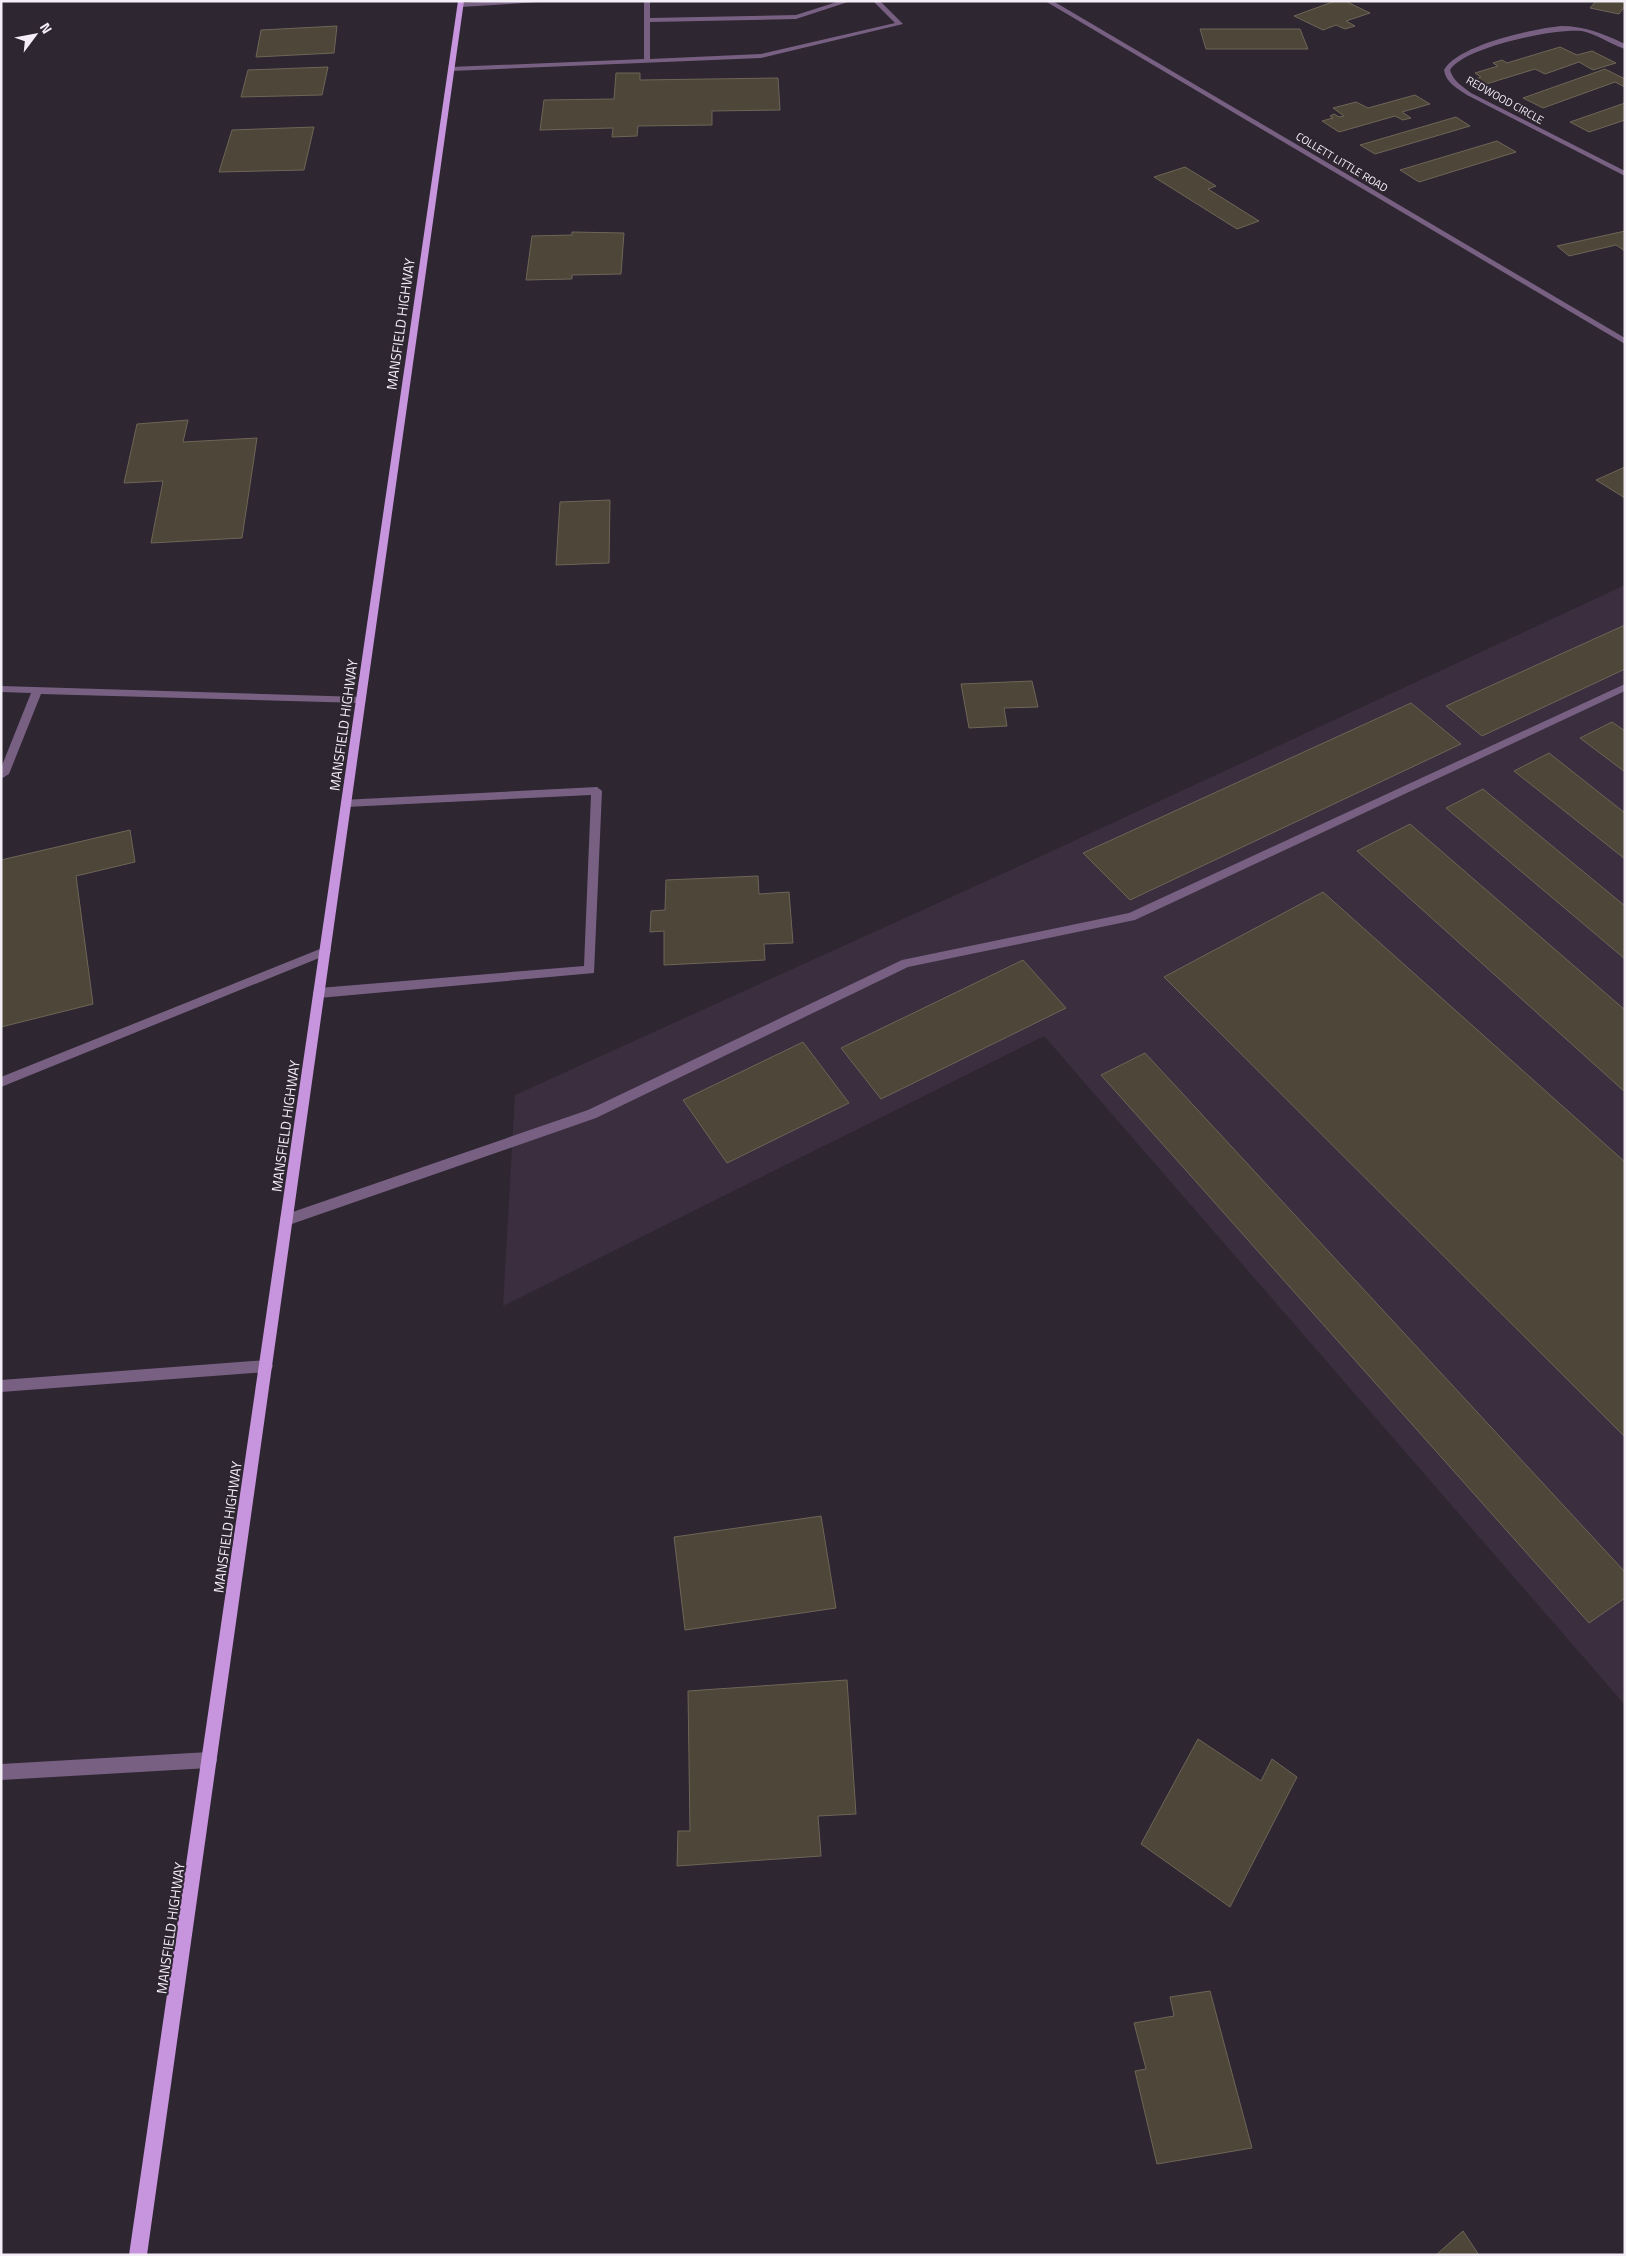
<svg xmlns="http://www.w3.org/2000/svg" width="1626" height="2256" viewBox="0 0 1626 2256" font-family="'Titillium Web',sans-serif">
  <rect width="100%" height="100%" fill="#2e2631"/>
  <path fill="#3a2e3f" d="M1625,585V1705L1044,1036L503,1306L515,1095L1037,858Z"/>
  <g fill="#4d4639" stroke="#6d6657">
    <path d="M1335,1H1345L1370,13L1346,21L1355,26L1345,29L1336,25L1323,30L1294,16Z"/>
    <path d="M1596,1H1625V6L1619,14L1590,8Z"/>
    <path d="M337,26L334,53L256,57L261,30Z"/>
    <path d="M1200,29H1300L1308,49H1206Z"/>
    <path d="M1560,47L1577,55L1592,51L1616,63L1593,70L1579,62L1545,74L1535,69L1483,85L1473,80L1481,77L1475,73L1498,66L1493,63L1502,60L1507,63Z"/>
    <path d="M328,67L322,95L241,97L248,70Z"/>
    <path d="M1605,69L1625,79V87L1615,82L1543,108L1523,98Z"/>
    <path d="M616,73H640V80L778,78L780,110L712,111V125L638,126L637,136L612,137L613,128L540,130L544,100L614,99Z"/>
    <path d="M1415,95L1430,104L1402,112L1411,118L1403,120L1395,116L1339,132L1322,121L1333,118L1330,116L1334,114L1339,117L1344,116L1333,108L1356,102L1368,108Z"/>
    <path d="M1625,103V120L1589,132L1570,122Z"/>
    <path d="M1456,117L1470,126L1375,154L1360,145Z"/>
    <path d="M314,127L304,170L219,172L232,130Z"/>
    <path d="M1497,141L1516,152L1419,182L1400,170Z"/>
    <path d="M1185,167L1216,186L1208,189L1259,221L1237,229L1154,177Z"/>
    <path d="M1625,231V251L1616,245L1569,256L1557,246Z"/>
    <path d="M572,232L624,233L621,274L572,275V279L526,280L532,236L572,235Z"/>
    <path d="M188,420L183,442L257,438L242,538L151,543L163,481L124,483L137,424Z"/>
    <path d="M1625,467V498L1596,480Z"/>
    <path d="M610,500L609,563L556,565L560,502Z"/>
    <path d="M1625,625V669L1482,736L1446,706Z"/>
    <path d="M1032,681L1038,707L1004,708L1007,726L969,728L961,684Z"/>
    <path d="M1411,703L1461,744L1130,900L1083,853Z"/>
    <path d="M1612,722L1625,731V772L1580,738Z"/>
    <path d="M1549,753L1625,813V859L1514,771Z"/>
    <path d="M1483,789L1625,906V959L1446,808Z"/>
    <path d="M1410,824L1625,1010V1092L1357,851Z"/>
    <path d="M130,830L135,862L76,876L93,1004L1,1027V860Z"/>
    <path d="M758,876L759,894L789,892L793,943L764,944L765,960L664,965V931L650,932L651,911L665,910L666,880Z"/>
    <path d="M1323,892L1625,1162V1437L1164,977Z"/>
    <path d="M1023,960L1066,1008L881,1099L841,1048Z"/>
    <path d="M803,1042L849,1103L727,1163L683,1100Z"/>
    <path d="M1145,1053L1625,1572V1598L1589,1623L1101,1075Z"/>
    <path d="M821,1516L836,1608L685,1630L674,1537Z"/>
    <path d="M847,1680L856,1814L818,1816L821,1856L677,1866L678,1831H690L688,1691Z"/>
    <path d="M1198,1739L1261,1781L1272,1759L1297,1777L1230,1907L1141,1844Z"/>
    <path d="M1210,1991L1252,2148L1157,2164L1135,2071L1146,2069L1134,2023L1174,2016L1170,1997Z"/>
    <path d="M1463,2231L1479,2255H1436Z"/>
  </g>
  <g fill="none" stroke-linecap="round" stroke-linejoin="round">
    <g fill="#786083" fill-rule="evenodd">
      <path d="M503,1H556L461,7L458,5L461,3Z"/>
      <path d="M644,1H650V18L796,15L840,1H851L796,19L650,22V59L761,54L895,23L873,1H880L903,24L761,58L451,71L448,69L451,67L644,59Z"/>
      <path d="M1625,684V691L1135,920L908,967L596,1118L286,1226L281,1224L280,1220L281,1216L588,1110L902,960L1129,913Z"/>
      <path d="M1,686L361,697L366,700L361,703L41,694L9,774L1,779V768L31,693L1,692Z"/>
      <path d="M597,787L602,791L594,973L319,998L315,996L313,993L315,990L319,988L584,966L591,795L346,807L341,803L342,800Z"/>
      <path d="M266,1360L271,1362L273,1366L271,1370L266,1372L1,1392V1380Z"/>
      <path d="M209,1752L215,1754L217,1760L215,1766L209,1768L1,1780V1764Z"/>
    </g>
    <g fill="#786083" fill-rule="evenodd">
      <path d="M1045,1H1053L1625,338V344Z"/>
      <path d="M1561,26C1585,26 1604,34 1625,44V49C1610,44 1597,34 1582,31C1555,28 1464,47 1450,70C1453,81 1462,86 1471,93L1625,171V176L1467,95C1457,88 1446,83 1444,70C1458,45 1532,29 1561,26Z"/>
      <path d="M325,947L329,948L331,951L329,954L1,1087V1077Z"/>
    </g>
    <path fill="#c795dd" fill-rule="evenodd" d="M458,1H464L147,2255H129Z"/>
  </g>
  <g text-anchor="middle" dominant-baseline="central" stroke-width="4.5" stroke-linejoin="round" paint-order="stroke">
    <g font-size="11" fill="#f4eff7" stroke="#2e2631">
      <text transform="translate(1505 100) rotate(29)">REDWOOD CIRCLE</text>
      <text transform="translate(1342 162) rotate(31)">COLLETT LITTLE ROAD</text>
    </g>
    <g font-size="14" fill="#f4eff7" stroke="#2e2631">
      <text transform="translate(400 324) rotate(-82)">MANSFIELD HIGHWAY</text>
      <text transform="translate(343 725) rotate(-82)">MANSFIELD HIGHWAY</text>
      <text transform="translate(285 1126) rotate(-82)">MANSFIELD HIGHWAY</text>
      <text transform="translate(227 1527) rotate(-82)">MANSFIELD HIGHWAY</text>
      <text transform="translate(170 1928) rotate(-82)">MANSFIELD HIGHWAY</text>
    </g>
  </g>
  <rect width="1626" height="2256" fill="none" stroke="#f4eff7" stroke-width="5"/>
  <g transform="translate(35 35) rotate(58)" stroke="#2e2631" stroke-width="4" paint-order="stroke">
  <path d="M0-4L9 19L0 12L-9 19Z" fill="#f4eff7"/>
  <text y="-8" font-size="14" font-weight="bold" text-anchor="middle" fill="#f4eff7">N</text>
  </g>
</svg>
